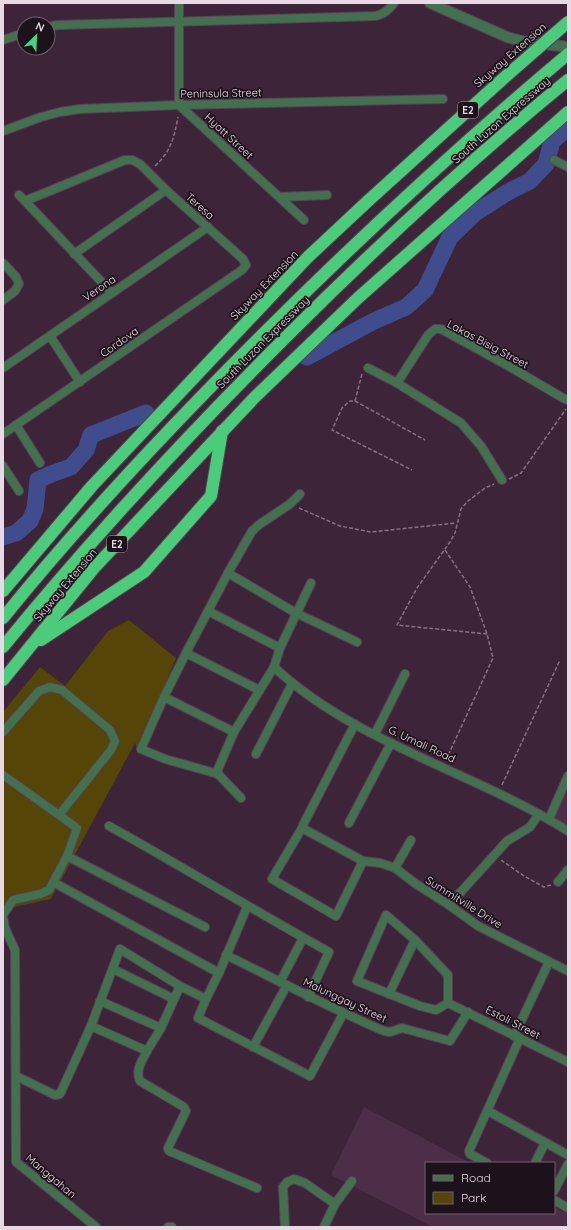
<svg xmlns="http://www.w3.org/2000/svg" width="571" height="1230" viewBox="0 0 571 1230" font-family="Quicksand,sans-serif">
  <rect width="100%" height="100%" fill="#3d2439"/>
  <g fill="#4d2e48">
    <path d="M568,786V828L553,819Z"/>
    <path d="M364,1107L470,1163H426V1213H554V1207L568,1214V1227H433L331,1175Z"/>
  </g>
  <path fill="#554507" d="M129,620L176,658L138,750L135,743L51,899L14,907L3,921V712L40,667L65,686L108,631Z"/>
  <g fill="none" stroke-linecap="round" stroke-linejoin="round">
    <g stroke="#404d8c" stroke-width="17">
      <path d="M307,357L372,322L406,307L425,290L450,237L475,213L508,192L530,181L546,164L552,141L568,128"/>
      <path d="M3,537L16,533L30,521L35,509L38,480L51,474L71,467L86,450L91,435L146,413"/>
    </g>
    <g stroke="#594155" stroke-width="10">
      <g id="minor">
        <path d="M179,3V105L304,220"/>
        <path d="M48,27L58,25L376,16C384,14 389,10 394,3"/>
        <path d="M3,40L24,33"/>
        <path d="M3,131L41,117L60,112L80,109L179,105L443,99"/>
        <path d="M554,160L568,167"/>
        <path d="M280,197L327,195"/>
        <path d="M25,201L112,293"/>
        <path d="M74,254L166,190"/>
        <path d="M3,263L16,277L19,284L15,291L3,300"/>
        <path d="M50,336L80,382"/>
        <path d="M3,368L208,227"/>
        <path d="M368,368L397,383L461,423L481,446L502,480"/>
        <path d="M397,383L428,335L435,329H441L505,364L563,398L568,400"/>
        <path d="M16,425L40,463"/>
        <path d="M3,434L242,270L246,265L243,259L166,190L140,164L132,160H125L25,201L19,195"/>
        <path d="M3,466L19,491"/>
        <path d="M228,573L296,613L357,642"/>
        <path d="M208,611L280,648"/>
        <path d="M186,653L259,690"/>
        <path d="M274,667C355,743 474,772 568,831"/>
        <path d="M164,697L234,732"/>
        <path d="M3,732L39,691L50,687L62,690L110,730L115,741L111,750L59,815"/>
        <path d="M375,734L405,674"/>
        <path d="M256,754L292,684"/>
        <path d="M218,774L165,759L141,749L164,697L186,653L228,573L252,531L260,524L290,504L300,494"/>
        <path d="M3,775L77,828L67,856L49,890L40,894L13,900L3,915"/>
        <path d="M241,798L218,774V769L234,732L274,667L280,648L311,583"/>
        <path d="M549,819L568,776"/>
        <path d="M349,823L391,743"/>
        <path d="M303,825L355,724"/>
        <path d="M109,826C183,867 255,911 329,952L308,997"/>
        <path d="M67,856L205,927"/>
        <path d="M363,861L302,828L272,879L336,916L363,861L380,863L395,868L416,884L449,905L478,926L568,971"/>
        <path d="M395,868L411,840"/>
        <path d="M53,882L219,973"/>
        <path d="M558,882L568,870"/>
        <path d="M449,905L507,841L530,827L539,814"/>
        <path d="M247,907L219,973L206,999L198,1018L310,1076L343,1014"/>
        <path d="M386,915L415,940L448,975V1003L436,1010L420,1006L357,981Z"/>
        <path d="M3,917L5,928L15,950L16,1162L96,1227"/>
        <path d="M226,955C279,981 330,1008 384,1031L390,1032L402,1028L450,1041L468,1012"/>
        <path d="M113,969L174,999"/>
        <path d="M280,982L303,938"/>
        <path d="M180,986L161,1028L147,1051L91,1026L120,949L180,986L206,999"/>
        <path d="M389,994L415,940"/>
        <path d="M100,1001L161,1028"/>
        <path d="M448,1003L568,1062"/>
        <path d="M514,1036L549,962"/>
        <path d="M253,1047L287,985"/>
        <path d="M147,1051C142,1061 135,1070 140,1081L184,1107L186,1111L168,1148L169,1151L257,1188"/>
        <path d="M16,1076L55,1095L60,1094L91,1026"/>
        <path d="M488,1111L568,1155"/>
        <path d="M487,1163L470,1154L469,1151L520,1038"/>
        <path d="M535,1163L545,1143"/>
        <path d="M554,1191L568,1164"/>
        <path d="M554,1200L568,1208"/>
        <path d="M168,1227H172"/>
        <path d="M285,1227L283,1187L287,1182L294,1179L305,1183L335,1204"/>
        <path d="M324,1227L335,1204L352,1181"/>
      </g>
    </g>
    <g stroke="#594155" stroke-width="12">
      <path id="tertiary" d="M430,3L507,37L521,41L568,47"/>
    </g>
    <g stroke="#594155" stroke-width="14">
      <g id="motorway">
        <path d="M3,591L92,486L308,257L369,200"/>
        <path d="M3,618C83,519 170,427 260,337C359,238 461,144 568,54"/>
        <path d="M41,640L144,572L211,496L222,431"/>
        <path d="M3,647C91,539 186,437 285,338C375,248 469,161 568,80"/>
        <path d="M3,680L94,568L254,398L358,298L568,112"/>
      </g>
    </g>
    <g stroke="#877183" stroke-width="1.5" stroke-dasharray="4 2" stroke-linecap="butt">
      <path d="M155,166C171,151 174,138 178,117"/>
      <path d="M362,374L355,401H350L342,408L332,430L412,470"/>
      <path d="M355,401L425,440"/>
      <path d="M509,479L521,473L566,409"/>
      <path d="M299,508L340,526L371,532L456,523"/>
      <path d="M445,550L470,587L487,634L493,658L446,760"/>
      <path d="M487,634L397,625L417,588L450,542L455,533L461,509L468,501L485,488L494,484"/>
      <path d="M502,785L560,660"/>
      <path d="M501,860L524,876L544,887L551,885"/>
    </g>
    <use href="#minor" stroke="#437150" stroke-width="8"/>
    <use href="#tertiary" stroke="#437150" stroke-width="10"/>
    <use href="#motorway" stroke="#4bcc7a" stroke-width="12"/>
    <g stroke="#594155" stroke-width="14" stroke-linecap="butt">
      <path id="motorway-bridge" d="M369,200L505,77L568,22"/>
    </g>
    <use href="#motorway-bridge" stroke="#4bcc7a" stroke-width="12"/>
  </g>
  <g text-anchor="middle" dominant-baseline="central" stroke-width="3.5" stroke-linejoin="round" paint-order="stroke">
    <g fill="#1d121b" stroke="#ac9da8" stroke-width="1">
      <rect x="458" y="102" width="20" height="16" rx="3"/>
      <rect x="107" y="536" width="20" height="16" rx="3"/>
    </g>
    <g font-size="10" font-weight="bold" fill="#e9d8e5">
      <text x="468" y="110">E2</text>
      <text x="117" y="544">E2</text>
    </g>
    <g font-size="11" fill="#e9d8e5" stroke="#1d121b">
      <text transform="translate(510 55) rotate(-41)">Skyway Extension</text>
      <text transform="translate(221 93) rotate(-1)">Peninsula Street</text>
      <text transform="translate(501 120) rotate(-41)">South Luzon Expressway</text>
      <text transform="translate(229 136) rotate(43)">Hyatt Street</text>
      <text transform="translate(200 206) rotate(41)">Teresa</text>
      <text transform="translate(264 285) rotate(-46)">Skyway Extension</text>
      <text transform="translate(99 288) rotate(-34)">Verona</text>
      <text transform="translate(119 342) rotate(-35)">Cordova</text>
      <text transform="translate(263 342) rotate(-45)">South Luzon Expressway</text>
      <text transform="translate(488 344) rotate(28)">Lakas Bisig Street</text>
      <text transform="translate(65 585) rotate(-50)">Skyway Extension</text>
      <text transform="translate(422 744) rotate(25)">G. Umali Road</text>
      <text transform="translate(464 902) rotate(32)">Summitville Drive</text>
      <text transform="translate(345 1000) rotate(25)">Malunggay Street</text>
      <text transform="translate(513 1022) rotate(27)">Estoli Street</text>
      <text transform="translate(51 1176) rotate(40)">Manggahan</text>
    </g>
  </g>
  <rect width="571" height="1230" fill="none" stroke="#e9d8e5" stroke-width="8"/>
  <rect x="425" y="1162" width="130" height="52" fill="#1d121b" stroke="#6f616c"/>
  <rect x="433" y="1175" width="20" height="6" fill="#437150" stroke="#6f616c"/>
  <text x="461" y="1182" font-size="12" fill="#e9d8e5">Road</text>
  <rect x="433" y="1192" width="20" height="12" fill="#554507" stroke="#6f616c"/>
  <text x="461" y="1202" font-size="12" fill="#e9d8e5">Park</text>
  <g transform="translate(36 36) rotate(24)"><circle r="19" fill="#1d121b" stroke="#6f616c"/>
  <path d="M0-3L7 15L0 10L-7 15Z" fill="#42d77c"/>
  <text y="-6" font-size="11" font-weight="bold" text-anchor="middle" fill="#e9d8e5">N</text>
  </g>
</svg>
